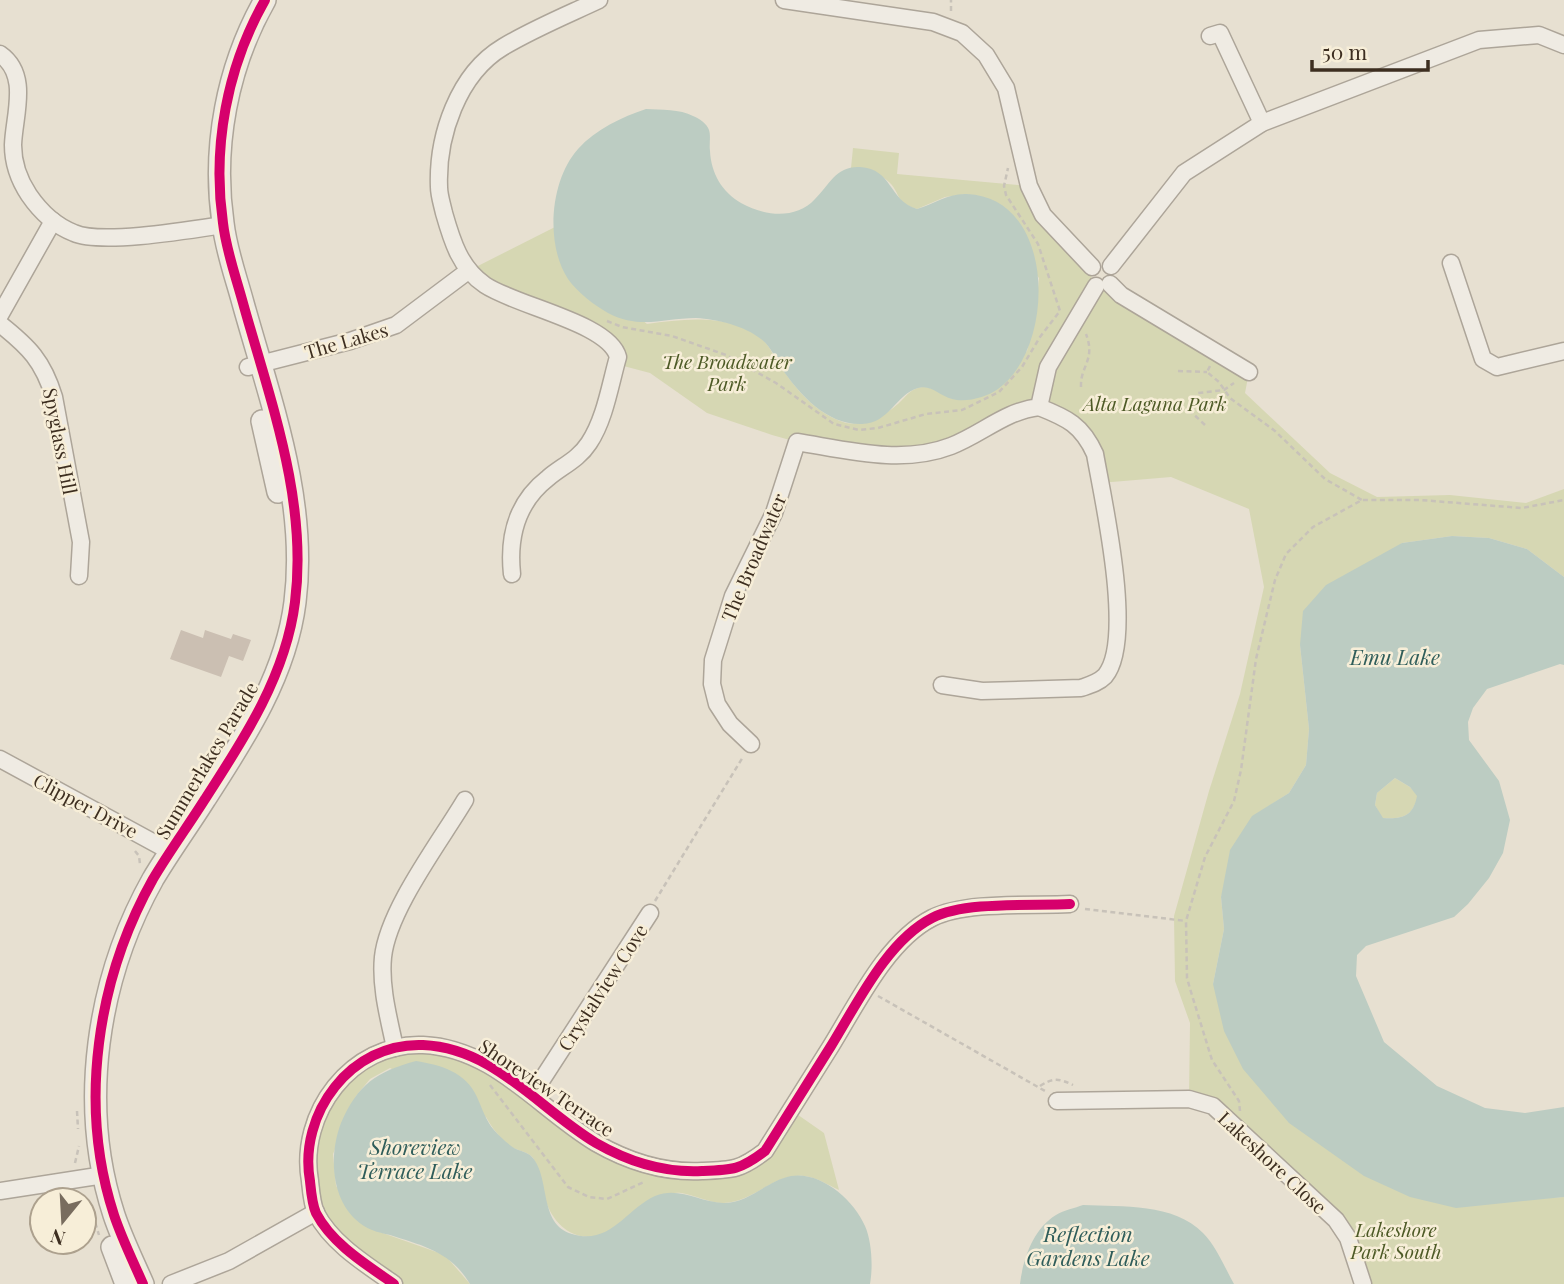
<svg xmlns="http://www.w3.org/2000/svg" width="1564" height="1284" viewBox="0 0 1564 1284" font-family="'Playfair Display',serif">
  <rect width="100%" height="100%" fill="#e7e0d1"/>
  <g fill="#d6d7b3">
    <path d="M853,148L899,153L897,174L1029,186L1090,272L1093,283L1249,372L1245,393L1330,473L1377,497L1450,495L1526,503L1564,489V577L1527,549L1489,538L1452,536L1402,543L1300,645L1309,729L1306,765L1289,793L1252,817L1221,897L1224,929L1213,984L1520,1200L1564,1197V1284H1363L1348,1238L1237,1127L1189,1099L1190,1023L1175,981L1174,916L1209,791L1240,694L1264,587L1249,509L1171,477L1100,483L1088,438L1039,407L916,455L797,442L772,435L707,413L650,373L616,364V349L468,271L555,227L557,251L647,324C685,319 730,313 762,339C771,347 776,361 783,370C798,392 818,414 843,422C863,428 887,415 901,401C908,394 912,388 923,387C933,387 944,395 952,399L1027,351L1034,324L1039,278L968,194L945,197L917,209C894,202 902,195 889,182C881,174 862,167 851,168Z"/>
    <path d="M1395,778L1410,787L1418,796C1412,817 1403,819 1382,818L1375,805L1377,793Z"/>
    <path d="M461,1051L593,1141L655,1168L749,1163L791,1110L824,1133L839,1190C828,1185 816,1177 804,1176C774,1173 754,1202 723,1203C709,1203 695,1195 681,1193C673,1192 663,1195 655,1197C639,1208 624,1224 607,1232C578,1246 554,1227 545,1199C541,1185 541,1172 533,1158C528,1151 517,1151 510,1146C500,1138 492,1128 486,1117L390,1068L370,1079L356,1096L333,1154L336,1186L377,1231L445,1255L470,1284H394L348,1251L312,1194L318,1111L379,1053Z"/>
  </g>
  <g fill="#bcccc2" fill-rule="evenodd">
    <path d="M646,109C661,110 680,109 693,116C699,118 707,124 709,130C711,136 709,145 710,151C711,173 722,192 741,203C764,216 796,220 815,199C830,184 836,166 860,167C893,169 888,200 917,209C934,204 948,193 967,194C1057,198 1056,348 998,389C987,397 966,403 952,399C940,396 931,384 918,388C895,395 890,423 862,424C827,425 801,396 782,369C776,360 771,346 761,339C745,326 717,319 696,318C663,318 641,330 608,313C594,305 578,293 568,279C545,244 550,180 578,149C596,129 622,117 646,109Z"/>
    <path d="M1452,536L1489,538L1527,549L1564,577V665L1560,664L1487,689L1473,708L1468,722L1469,740L1499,781L1510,820L1503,853L1489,878L1468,904L1454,917L1366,946L1357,955L1356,976L1384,1042L1437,1086L1485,1108L1525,1113L1564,1107V1197L1456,1208L1410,1197L1364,1176L1289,1123L1243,1069L1224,1031L1213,984L1224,929L1221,897L1230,850L1252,816L1289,793L1306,765L1309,729L1300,645L1303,611L1326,585L1402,543ZM1395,778L1410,787L1417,796C1413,817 1402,819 1383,818L1375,805L1377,793Z"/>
    <path d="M416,1061C441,1065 466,1072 477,1097C482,1108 486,1121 494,1130C499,1136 507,1143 514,1148C519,1151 528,1152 532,1157C551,1178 538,1224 572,1234C610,1246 626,1209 655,1196C679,1186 699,1202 723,1203C750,1203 766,1181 791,1176C821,1171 854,1200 865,1226C872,1242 873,1267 870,1284H470C451,1252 424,1246 390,1235C381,1233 372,1231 364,1226C331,1205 328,1157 341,1123C358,1084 376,1072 416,1061Z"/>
    <path d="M1083,1205C1122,1207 1174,1203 1203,1233C1216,1246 1225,1268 1234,1284H1020C1023,1259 1033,1229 1056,1215C1064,1210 1075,1208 1083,1205Z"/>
  </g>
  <path fill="#cbbfb2" d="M181,630L203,638L205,630L231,639L233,634L251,640L243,661L229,656L221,677L170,659Z"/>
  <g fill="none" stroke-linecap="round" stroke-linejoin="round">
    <g stroke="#ada599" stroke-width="19">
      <g id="minor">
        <path d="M784,0L933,22L962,33L986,55L1006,88L1029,186L1043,215L1092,267"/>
        <path d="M1210,36L1220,33L1262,123"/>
        <path d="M0,54C30,75 14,115 13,145C13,164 19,180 29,195C40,211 56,226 74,233C101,245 190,230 223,225"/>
        <path d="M1451,263L1483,359L1497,367L1564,351"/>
        <path d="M1111,266L1184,173L1262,123L1479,40L1539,35L1564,45"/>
        <path d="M1110,284L1121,295L1249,372"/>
        <path d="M0,315L53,221"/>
        <path d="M0,324C29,347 43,361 54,397L81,542L79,576"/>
        <path d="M248,367L350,341L396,325L468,271"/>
        <path d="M512,574C508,536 517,502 548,478C562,466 578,460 589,443C605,419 610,385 618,357C609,323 516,306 485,285C460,268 452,241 444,213C442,204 439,195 439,187C437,136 458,74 503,47C533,29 567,15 599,0"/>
        <path d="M942,685L982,691L1081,688C1090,685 1098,683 1105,676C1135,640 1103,500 1095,454C1082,425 1067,418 1039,407"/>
        <path d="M751,744L730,724L717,704L712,684L713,660L733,596L774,513L797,442C847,450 902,465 951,446C982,434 1005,411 1039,407L1048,367L1096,286"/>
        <path d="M0,759L171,852"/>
        <path d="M395,1048C389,1019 380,987 383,957C388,910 440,842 465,800"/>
        <path d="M532,1095L650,913"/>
        <path d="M1057,1101L1189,1099L1213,1106L1336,1220L1348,1238L1363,1284"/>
        <path d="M0,1191L104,1175"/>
        <path d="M171,1284L229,1261L316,1212"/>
        <path d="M394,1284C367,1265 332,1244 316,1213C312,1204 311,1191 310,1181C298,1114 351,1042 423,1045C494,1048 538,1108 596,1143C629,1162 663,1173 702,1171C733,1170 740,1170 765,1151C787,1116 809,1081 831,1046C857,1004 887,941 932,918C965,901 1032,906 1070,904"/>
      </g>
    </g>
    <g stroke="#ada599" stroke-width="24">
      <g id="tertiary">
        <path d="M262,421L278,492"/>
        <path d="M112,1247L126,1284"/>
        <path d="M143,1284C133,1261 122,1239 114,1215C78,1105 97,979 153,879C169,852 188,826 205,799C244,739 286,675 295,602C308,500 270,400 243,303C236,277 226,250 223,223C212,147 227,67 265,0"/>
      </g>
    </g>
    <g stroke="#c8c2b9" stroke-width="2.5" stroke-dasharray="5 3.5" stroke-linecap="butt">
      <path d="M951,11V0"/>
      <path d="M607,321L622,327L672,336L726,355L776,383L834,424L859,430L878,428L926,414L962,410L999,392L1022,367L1040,337L1060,311L1038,244L1006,195L1004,186L1008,168"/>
      <path d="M1210,366L1207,372L1219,382L1230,398L1275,431L1325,479L1362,500"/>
      <path d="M1178,371L1207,372"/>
      <path d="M1081,387C1080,366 1096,360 1086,334"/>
      <path d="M1205,425L1188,409L1198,393L1224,390L1234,383"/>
      <path d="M135,851L139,856L140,864"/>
      <path d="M655,901L743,757"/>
      <path d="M1085,909L1186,921"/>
      <path d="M878,996L1045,1091"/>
      <path d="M490,1085L568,1187L589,1197L607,1199L644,1182"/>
      <path d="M1040,1086C1052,1078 1059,1078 1073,1085"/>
      <path d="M77,1111L78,1129"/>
      <path d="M1240,1111L1239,1101L1212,1060L1191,992L1187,978L1186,921L1205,857L1234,801L1241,770L1256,659L1275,580L1286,554L1313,527L1362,500H1420L1522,508L1564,500"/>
      <path d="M75,1163L79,1146"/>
      <path d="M84,1201L90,1206L99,1235"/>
    </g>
    <use href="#minor" stroke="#efebe3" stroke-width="16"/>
    <use href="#tertiary" stroke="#efebe3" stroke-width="21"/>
    <g stroke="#f7eed8" stroke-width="15">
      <g id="cycleway">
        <path d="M143,1284C133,1261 122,1239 114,1215C78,1105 97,979 153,879C169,852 188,826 205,799C244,739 286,675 295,602C308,500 270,400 243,303C236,277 226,250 223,223C212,147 227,67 265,0"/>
        <path d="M394,1284C367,1265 332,1244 316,1213C312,1204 311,1191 310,1181C298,1114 351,1042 423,1045C494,1048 538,1108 596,1143C629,1162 663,1173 702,1171C733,1170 740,1170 765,1151C787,1116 809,1081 831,1046C857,1004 887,941 932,918C965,901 1032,906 1070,904"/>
      </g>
    </g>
    <use href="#cycleway" stroke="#d6006c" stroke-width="10"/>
  </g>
  <g text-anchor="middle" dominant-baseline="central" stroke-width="5" stroke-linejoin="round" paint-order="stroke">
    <g font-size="19" fill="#3d2e20" stroke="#f7eed8">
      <text transform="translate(346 340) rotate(-16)">The Lakes</text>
      <text transform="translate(61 441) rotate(79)">Spyglass Hill</text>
      <text transform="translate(753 557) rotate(-67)">The Broadwater</text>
      <text transform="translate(206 760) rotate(-59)">Summerlakes Parade</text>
      <text transform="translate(86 805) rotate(28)">Clipper Drive</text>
      <text transform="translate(602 987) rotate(-57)">Crystalview Cove</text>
      <text transform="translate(547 1087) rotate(34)">Shoreview Terrace</text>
      <text transform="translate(1273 1162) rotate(43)">Lakeshore Close</text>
    </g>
    <g font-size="19" font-style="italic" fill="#4d5a26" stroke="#f7eed8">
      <text x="727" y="361">The Broadwater<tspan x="727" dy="22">Park</tspan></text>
      <text x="1155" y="403">Alta Laguna Park</text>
      <text x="1396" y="1229">Lakeshore<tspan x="1396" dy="22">Park South</tspan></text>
    </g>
    <g font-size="21" font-style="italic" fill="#2f5d5a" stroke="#f7eed8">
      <text x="1395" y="656">Emu Lake</text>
      <text x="415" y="1146">Shoreview<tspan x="415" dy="24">Terrace Lake</tspan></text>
      <text x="1088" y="1233">Reflection<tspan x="1088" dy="24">Gardens Lake</tspan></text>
    </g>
  </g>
  <g transform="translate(63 1221) rotate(198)"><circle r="33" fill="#f7eed8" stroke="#ada18e" stroke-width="2"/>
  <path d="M0-5L12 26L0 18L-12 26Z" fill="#786c5e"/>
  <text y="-10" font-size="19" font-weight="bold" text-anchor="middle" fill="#3d2e20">N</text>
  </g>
  <path d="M1312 60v10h116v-10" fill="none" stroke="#3d2e20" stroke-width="3.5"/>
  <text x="1322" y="60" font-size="21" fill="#3d2e20" stroke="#f7eed8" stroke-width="5" paint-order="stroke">50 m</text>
</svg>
